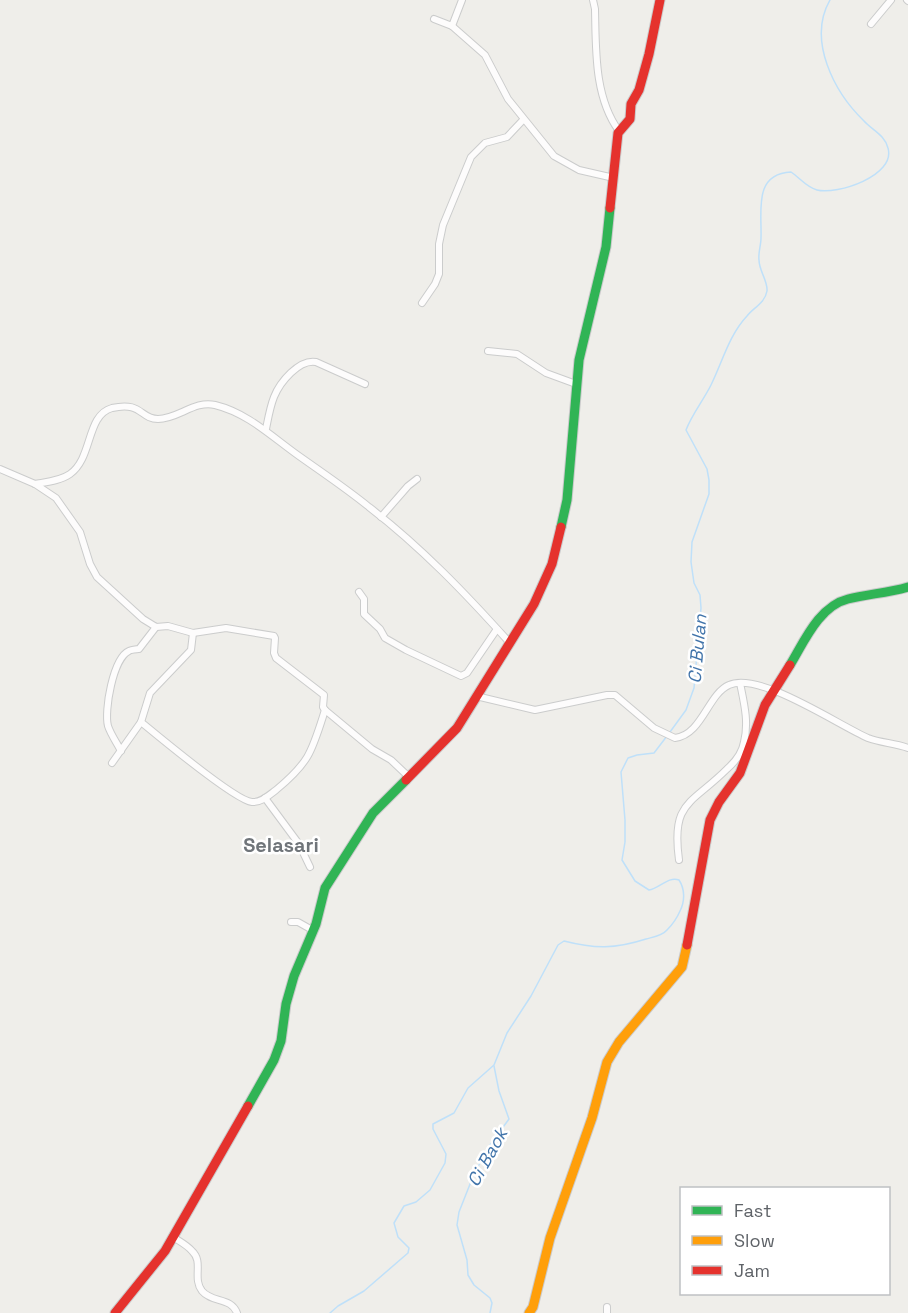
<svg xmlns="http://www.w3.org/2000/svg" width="908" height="1313" viewBox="0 0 908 1313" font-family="'Space Grotesk',sans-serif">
  <rect width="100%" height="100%" fill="#efeeea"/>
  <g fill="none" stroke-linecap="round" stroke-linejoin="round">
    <g stroke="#bfe0f9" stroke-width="1.5">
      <path d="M670,732L686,710L694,688L701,608L700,595L694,583L691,562L692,542L709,494V480L707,469L686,430C692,414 703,401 711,385C722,363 729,335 747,316C753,308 765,303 767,291C768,281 759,271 759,260C758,253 761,245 761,238C762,211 753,174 791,172C800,178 806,187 817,190C837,195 896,176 888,148C885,135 872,130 864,121C834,92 807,40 830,0"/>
      <path d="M330,1313L338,1306L364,1291L408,1253L409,1248L398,1237L394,1223L404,1206L416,1202L430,1190L445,1163L446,1154L433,1129V1124L454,1113L468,1088L494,1065L507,1033L531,996L558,945L564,941C595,949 615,949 646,939C653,937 662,936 667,930C672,925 677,918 680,911C685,901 685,889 679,880C668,876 659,889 649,890L635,881L622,860L625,842V820L621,772L628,758L637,755L654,753L667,736"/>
      <path d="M490,1313L492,1303L490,1298L474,1285L468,1275L467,1260L457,1225L459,1212L474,1174L490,1145L509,1119L499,1091L494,1066"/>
    </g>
    <g stroke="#cbcccc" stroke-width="8">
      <g id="street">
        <path d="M593,0L595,9C596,49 594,97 619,131"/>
        <path d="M907,0L908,1"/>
        <path d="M434,19L452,26L462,0"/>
        <path d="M871,24L891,0"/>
        <path d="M452,26L485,55L508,99L554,156L579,170L614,178"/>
        <path d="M422,303L435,284L439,274V244L443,225L471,157L485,143L507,137L523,120"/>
        <path d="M488,351L517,354L546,373L576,384"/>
        <path d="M266,429C268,419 270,407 274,397C280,382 299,359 316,362L365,384"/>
        <path d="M0,469L35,484L56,498L80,532L90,564L97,577L143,619L156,627L168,626L193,633L226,628L274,636L275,638L274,653L276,658L324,695L323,707L325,710L372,749L391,760L409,777"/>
        <path d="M35,484C46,482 60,481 70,474C93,458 86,415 112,408C142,401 140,419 158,419C178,419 195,400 215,405C248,413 272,437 299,456C323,473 347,489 369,507C421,547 466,594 509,642"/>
        <path d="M381,517L408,486L417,479"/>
        <path d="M359,592L364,599V614L380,629L385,638L406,650L461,676L467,673L497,629"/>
        <path d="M476,696L535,710L607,695H615L654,728L675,738C702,735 708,694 729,685C759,671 838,725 868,738C881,743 895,743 908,748"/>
        <path d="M141,722C158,736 236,801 252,802C261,803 269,795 276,790C310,762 312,751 325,710"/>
        <path d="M121,751C117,743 111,735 108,726C104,711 113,658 129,651C130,650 137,649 139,649L156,627"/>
        <path d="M112,763L141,722L150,693L191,650L193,633"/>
        <path d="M265,798L299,844L310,867"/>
        <path d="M679,860C671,801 691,805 727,769C735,762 742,754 744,742C749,722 744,703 740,683"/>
        <path d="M291,922H298L314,931"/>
        <path d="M173,1237C179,1241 187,1245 192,1251C204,1262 192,1278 202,1291C212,1303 231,1297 237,1313"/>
        <path d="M607,1313V1307"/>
      </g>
    </g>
    <g stroke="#cacacb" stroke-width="11">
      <g id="fast">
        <path d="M561,527L567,500L579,360L606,247L610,208"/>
        <path d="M790,665C804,642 819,606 848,599C868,594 888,593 908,587"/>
        <path d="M248,1106L274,1060L281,1041L286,1004L294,976L316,924L325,888L373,813L406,780"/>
      </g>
    </g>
    <g stroke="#cacacb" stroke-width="11">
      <path id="slow" d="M529,1313L533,1307L550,1238L592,1118L607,1062L619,1042L682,967L687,945"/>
    </g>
    <g stroke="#cacacb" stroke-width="11">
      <g id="jam">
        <path d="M610,208L618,133L630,119L631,104L639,90L649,54L660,0"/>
        <path d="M406,780L457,728L534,604L552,564L561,527"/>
        <path d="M687,945L710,820L719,802L740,773L765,705L790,665"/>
        <path d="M115,1313L165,1251L248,1106"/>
      </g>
    </g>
    <use href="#street" stroke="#fdfcfc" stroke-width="6"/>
    <use href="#fast" stroke="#30b455" stroke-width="9"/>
    <use href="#slow" stroke="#ff9f0a" stroke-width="9"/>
    <use href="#jam" stroke="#e5322d" stroke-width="9"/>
  </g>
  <g text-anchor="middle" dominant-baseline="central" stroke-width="5" stroke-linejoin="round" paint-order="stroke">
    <g font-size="18" font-style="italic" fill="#4174aa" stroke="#fff">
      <text transform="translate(697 649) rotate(-85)">Ci Bulan</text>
      <text transform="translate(487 1157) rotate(-61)">Ci Baok</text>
    </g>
    <g font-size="20" font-weight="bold" fill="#70757a" stroke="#fff">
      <text x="281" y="845">Selasari</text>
    </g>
  </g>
  <rect x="680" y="1187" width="210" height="108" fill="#ffffff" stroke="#bfc1c3" stroke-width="1.5"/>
  <rect x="692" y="1206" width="30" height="9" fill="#30b455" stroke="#bfc1c3" stroke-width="1.5"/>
  <text x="734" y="1217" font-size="18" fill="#5f6368">Fast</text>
  <rect x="692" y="1236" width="30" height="9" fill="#ff9f0a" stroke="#bfc1c3" stroke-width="1.5"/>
  <text x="734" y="1247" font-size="18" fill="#5f6368">Slow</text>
  <rect x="692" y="1266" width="30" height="9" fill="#e5322d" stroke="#bfc1c3" stroke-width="1.5"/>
  <text x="734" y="1277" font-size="18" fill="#5f6368">Jam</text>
</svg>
